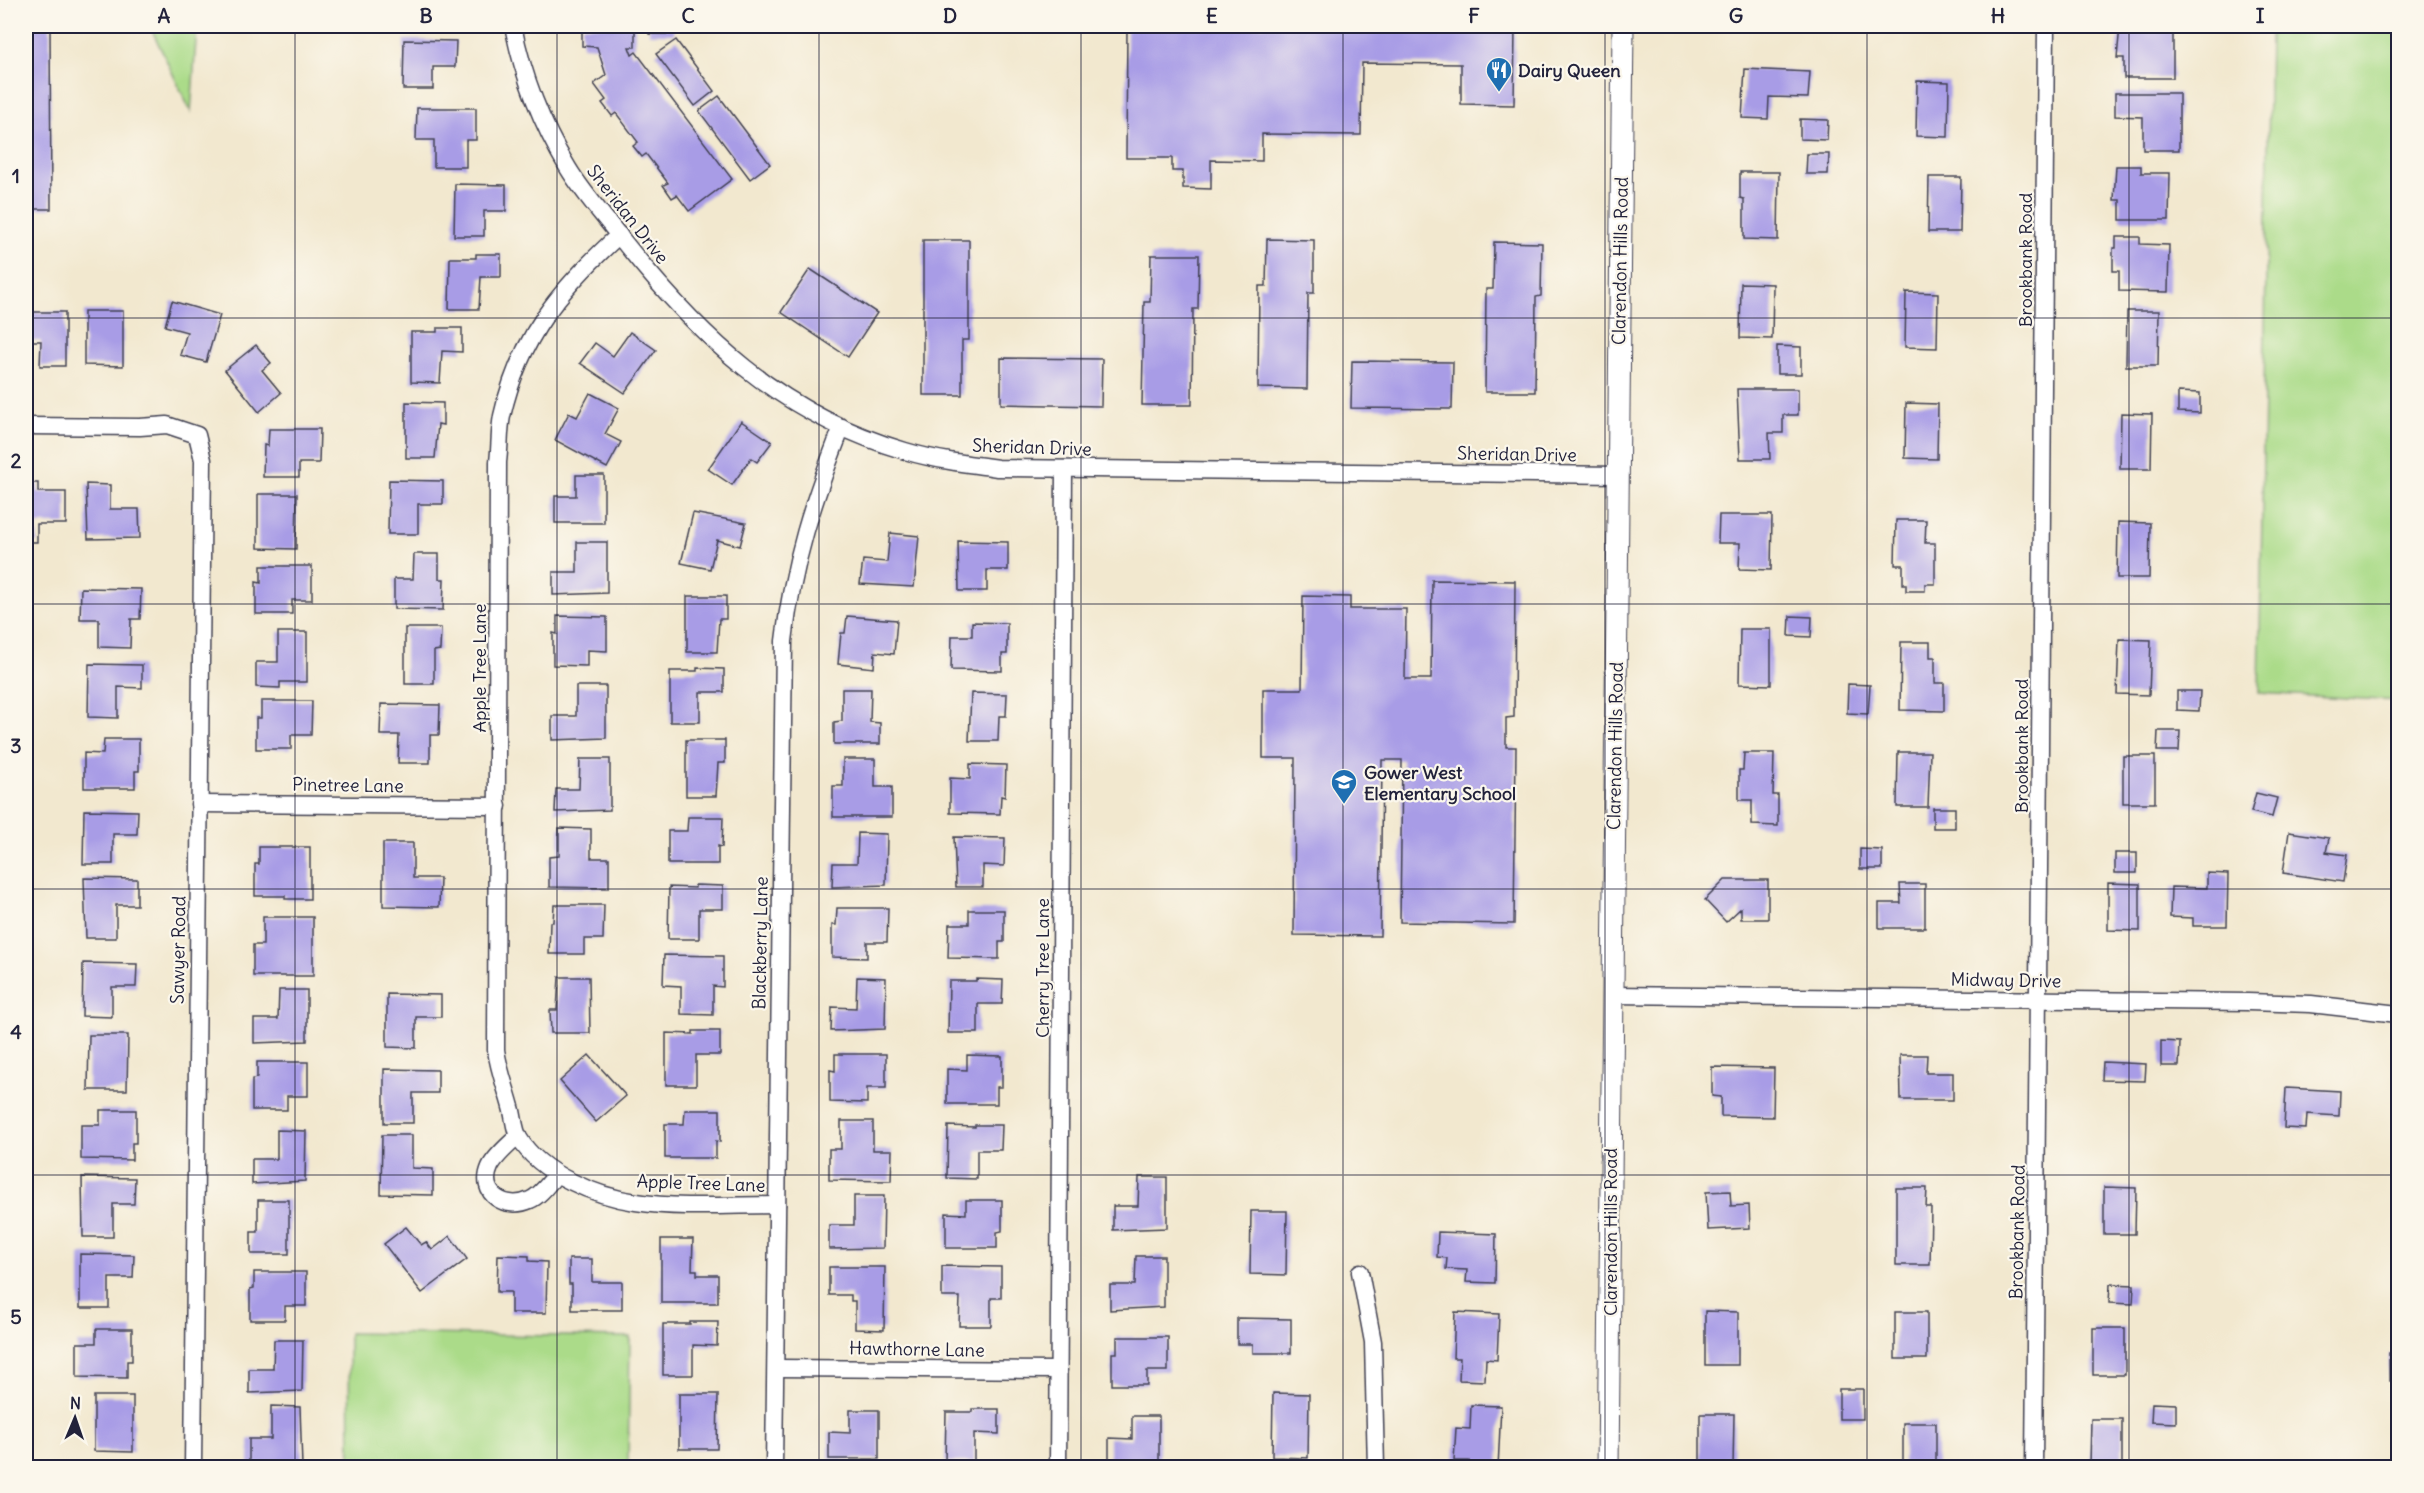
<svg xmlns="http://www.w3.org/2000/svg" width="2424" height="1493" viewBox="0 0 2424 1493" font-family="Delius,sans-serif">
  <rect width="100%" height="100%" fill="#fbf7ec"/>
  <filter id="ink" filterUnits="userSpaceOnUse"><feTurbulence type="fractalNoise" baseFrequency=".0167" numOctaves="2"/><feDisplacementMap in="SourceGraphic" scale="12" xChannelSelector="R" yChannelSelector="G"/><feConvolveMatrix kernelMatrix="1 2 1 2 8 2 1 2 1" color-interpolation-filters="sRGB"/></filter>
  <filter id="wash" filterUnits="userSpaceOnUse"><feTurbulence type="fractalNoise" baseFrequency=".008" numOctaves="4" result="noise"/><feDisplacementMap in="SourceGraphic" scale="24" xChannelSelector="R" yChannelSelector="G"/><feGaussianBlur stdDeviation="1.35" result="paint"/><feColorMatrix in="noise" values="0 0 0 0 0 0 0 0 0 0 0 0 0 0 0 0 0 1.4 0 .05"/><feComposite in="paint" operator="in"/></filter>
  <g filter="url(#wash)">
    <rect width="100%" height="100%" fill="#f2e8cf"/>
    <g fill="#abdb89" stroke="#667e62" stroke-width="1.5">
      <path d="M150,26H197L191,112Z"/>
      <path d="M2270,31H2398V701L2259,693Z"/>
      <path d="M349,1333L630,1337L628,1467H350Z"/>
    </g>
    <g id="blocks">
      <g fill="#a89ce6">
        <path d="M26,26H50L51,209H26Z"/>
        <path d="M582,26H635V47H629L632,55L636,52L732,179L689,211L677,195L672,198L663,185L668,183L646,154L642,157L633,146L638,142L616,113L612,116L602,103L606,100L594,84L606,75L597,47L582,46Z"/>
        <rect x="649" y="26" width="25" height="8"/>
        <path d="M1127,26H1515L1514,105L1461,104V64L1362,63L1361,135L1262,134V161L1211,160V189L1183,188V171H1172V158H1126Z"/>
        <path d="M2120,26H2144V31H2173V78H2124V58H2117Z"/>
        <path d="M404,40L456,41L455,67H433V89H403Z"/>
        <path d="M676,40L714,91L695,106L656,54Z"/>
        <path d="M1745,69L1810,72L1808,98L1769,97L1768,119L1742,118Z"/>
        <path d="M1917,81L1949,82L1948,137L1916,136Z"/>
        <path d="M2115,93H2179V150H2143V117L2115,116Z"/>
        <path d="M719,96L770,164L750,179L699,111Z"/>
        <path d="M417,108H476V140H466V167H434V140H416Z"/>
        <path d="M1800,119L1828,120L1827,140L1800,139Z"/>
        <path d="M1807,154H1829L1828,174H1806Z"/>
        <path d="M2116,166H2141V173H2170L2169,220H2120V200H2114Z"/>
        <path d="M1740,172H1779L1778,240L1744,239V199L1740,198Z"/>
        <path d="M1929,177H1961L1960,232H1928Z"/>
        <path d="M455,184L506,185V211H484V236H454Z"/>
        <path d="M2116,237H2140V244L2169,245L2168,292L2119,291V271H2113V248H2116Z"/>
        <path d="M1267,239L1314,240V293H1308L1307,389L1258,388L1259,286H1266Z"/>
        <path d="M923,240H969V340H962V395H923Z"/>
        <path d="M1494,242L1542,243L1541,296L1536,297L1535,392H1485L1486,289H1493Z"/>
        <path d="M476,254H501V277H481L479,309H449L450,258H476Z"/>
        <path d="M1151,255H1199L1198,309H1193L1192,405H1142L1144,302H1150Z"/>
        <path d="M810,269L877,313L848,357L781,312Z"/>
        <path d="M1741,283L1773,284L1772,339L1740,338Z"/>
        <path d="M1906,292L1938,293L1937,348L1905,347Z"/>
        <path d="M172,301L220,315L206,362L180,355L187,332L165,326Z"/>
        <path d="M84,311H123V366L84,365Z"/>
        <path d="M2127,311H2159L2158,366H2126Z"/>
        <path d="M26,312H65V366H40L41,341H26Z"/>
        <path d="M437,328H462V352L442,351L440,383L411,382V332H437Z"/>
        <path d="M630,332L656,350L625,393L580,363L595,343L613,356Z"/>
        <path d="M256,345L271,363L262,370L281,393L259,412L225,370Z"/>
        <path d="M1777,346L1801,347V374H1777Z"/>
        <path d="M1001,358L1102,359L1101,406L1001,404Z"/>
        <path d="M1352,361L1453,362L1452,409L1351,408Z"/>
        <path d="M1737,389H1798V415H1783V433H1769L1770,459H1740Z"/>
        <path d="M2178,392L2200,393V413L2178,412Z"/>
        <path d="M590,393L619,408L605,434L621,442L607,468L555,440L569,413L577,417Z"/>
        <path d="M406,402L443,403V425L438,424L435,458H406Z"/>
        <path d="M1906,403L1938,404L1937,459L1905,458Z"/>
        <path d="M2121,413L2152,414L2151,469H2120Z"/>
        <path d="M741,421L772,442L757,462L751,458L732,485L708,469Z"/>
        <path d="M269,429H320L319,463H299V477H263L264,445L268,446Z"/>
        <path d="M576,475H604V523H555V496H576Z"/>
        <path d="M389,480L443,481V504H418V534H388Z"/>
        <path d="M26,483H38V492H66V524H37V542H26Z"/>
        <path d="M86,484L110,485V509H139L140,538L88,539Z"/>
        <path d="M258,494H297L296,549L258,548Z"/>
        <path d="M693,513L746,523L740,546L717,540L710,569L681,563Z"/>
        <path d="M1719,515H1772L1771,570L1739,569L1740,543H1718Z"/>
        <path d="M1896,520H1926L1925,543H1935V584H1925V591H1906V584H1903V565H1895Z"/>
        <path d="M2118,522L2150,523L2149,578H2117Z"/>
        <path d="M890,533L919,536L914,587L860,584L863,560L887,562Z"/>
        <path d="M958,541L1008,542V570H987V591H959Z"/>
        <path d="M577,542H607V593L553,595V572H577Z"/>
        <path d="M414,554H439V579H444L443,610L394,609V579H413Z"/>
        <path d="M261,566H312V600H292V614H256V582L261,583Z"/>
        <path d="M1432,580L1515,581L1514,717L1506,718V747H1516L1514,924L1400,922L1402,760H1382L1380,936L1294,935L1295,758H1263V689H1302L1303,596L1350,597V609H1406L1405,679H1431Z"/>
        <path d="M81,588L141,589L140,619H131L130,648L99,647V619H80Z"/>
        <path d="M687,596H726V619H719L717,652H687Z"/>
        <path d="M557,616L607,617V651L587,650V666L553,665V633L557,634Z"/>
        <path d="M847,616L897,620L894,654L875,652L874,668L838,664L841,633H845Z"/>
        <path d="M1790,616L1812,617L1811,637L1789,636Z"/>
        <path d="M972,622L1007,623V654H1002V671L951,670L952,636H972Z"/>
        <path d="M405,628H441L440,650L434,651V684H405Z"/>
        <path d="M1740,629H1771V685L1739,684Z"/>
        <path d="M278,632H307V682H280V688L256,687V662H278Z"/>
        <path d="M2119,639L2151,640L2149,695L2117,694Z"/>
        <path d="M1901,642H1930V657H1935V683H1944V711L1900,710Z"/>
        <path d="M89,664L142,665V688L118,687V718L88,717Z"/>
        <path d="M697,668L724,669V692H700V722H670V671H697Z"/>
        <path d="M1848,684L1870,685L1868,714L1847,713Z"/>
        <path d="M576,686H606V738L552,740V716H576Z"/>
        <path d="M842,689H871L870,722L880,723V744H834V722L842,721Z"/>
        <path d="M2177,691H2200L2199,711L2177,710Z"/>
        <path d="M971,693L1007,694L1006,716H999L998,741H969Z"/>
        <path d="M261,701H312L311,735H291V749H256V718H261Z"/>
        <path d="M381,704L440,705L439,735H430V763H398L399,735H380Z"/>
        <path d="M2158,731H2180L2179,751H2157Z"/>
        <path d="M104,739H139V771H135V788H84V753L103,754Z"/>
        <path d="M686,740H725V763H718L716,796H686Z"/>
        <path d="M1898,752H1930L1928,807H1897Z"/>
        <path d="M1744,753H1774L1773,795H1778V826L1752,825V800H1739V770H1743Z"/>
        <rect x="2123" y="756" width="32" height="47"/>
        <path d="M580,759H610V810L555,812L556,789H579Z"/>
        <path d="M843,759H875V787H892V817H833V786H843Z"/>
        <path d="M970,764L1006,765L1005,797L1001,796L1000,814L950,813V778L970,779Z"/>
        <path d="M2256,793L2277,798L2272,817L2251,812Z"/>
        <rect x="1933" y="808" width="22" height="20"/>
        <path d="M84,810L138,811L137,834H113V864H83Z"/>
        <path d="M688,817H723L722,847L718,846V864H668V831H687Z"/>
        <path d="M559,828L591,829V858H609V888L549,887V857L559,856Z"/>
        <path d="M2289,832L2329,838L2326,852L2347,855L2343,882L2283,873Z"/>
        <path d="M858,833L887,834L886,885L832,887L833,863H857Z"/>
        <path d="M954,837L1005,838L1004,866L983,865V887H956Z"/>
        <path d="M383,843H413V878H440L439,907L383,906Z"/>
        <path d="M259,847H310V899H285V896H255V864H259Z"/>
        <path d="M1860,849L1882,850V869H1860Z"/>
        <rect x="2115" y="853" width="22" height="20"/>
        <path d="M2207,873L2228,874L2227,926H2193V918L2170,917L2171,887L2207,888Z"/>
        <path d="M84,878L137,879V905H116V938H86Z"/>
        <path d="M1725,880H1768V919H1741V908L1726,922L1705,900Z"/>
        <path d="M2108,883L2140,884V931L2108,930Z"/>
        <path d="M1900,884H1925V928H1879V903H1901Z"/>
        <path d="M695,885L723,886V909H699V939H668L669,887L695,888Z"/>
        <path d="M554,905H604L603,939H584V954H549L550,922H553Z"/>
        <path d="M837,908H888L887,942H867V958L832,957V925H836Z"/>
        <path d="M969,910H1004V942H999V959L948,958L949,924H969Z"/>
        <path d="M263,917H313V976H253V945H263Z"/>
        <path d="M664,955L723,956V987L713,986V1015L681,1014V986L663,985Z"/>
        <path d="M83,963L137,964L136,987H112V1017L82,1016Z"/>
        <path d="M559,977H589L590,1033H551L550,1010H557Z"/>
        <path d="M857,977L886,978L885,1029L831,1031L832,1007L856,1008Z"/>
        <path d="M976,979L1003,980L1002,1004H978V1033H948L949,981H976Z"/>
        <path d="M279,990H307V1041L254,1043V1019H278Z"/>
        <path d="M387,994L441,995V1017H416V1048L387,1047Z"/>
        <path d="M693,1031H720V1055H696V1085H666V1033L693,1034Z"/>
        <path d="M89,1035H128L127,1090H88Z"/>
        <path d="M2161,1041L2180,1042L2179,1066H2161Z"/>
        <path d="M835,1054H886V1088H867V1103L830,1102V1070L835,1071Z"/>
        <path d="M589,1055L626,1096L596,1122L560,1081Z"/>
        <path d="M967,1055L1002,1056V1087H997V1104H947V1069L967,1070Z"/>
        <path d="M1900,1055H1927L1926,1073H1953V1100H1901Z"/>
        <path d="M257,1062H308V1096H287V1110H252V1079L257,1078Z"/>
        <path d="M2103,1062L2146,1064L2145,1081L2102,1080Z"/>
        <path d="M1712,1067L1774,1068L1773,1117L1721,1116V1097L1712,1096Z"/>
        <path d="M384,1069L438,1070V1093H413V1123H384Z"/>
        <path d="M2286,1088L2340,1091L2339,1116L2307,1114L2306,1129L2284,1128Z"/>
        <path d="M100,1110H136V1143H132V1160L81,1159V1125H100Z"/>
        <path d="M685,1110H720V1142L716,1141V1158H665V1124H684Z"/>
        <path d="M841,1121H873V1150H892L891,1181L829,1180V1149H841Z"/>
        <path d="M975,1125H1002L1001,1150H977V1179L947,1178L948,1126L975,1127Z"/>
        <path d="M277,1130L306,1131L305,1181L252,1184V1159H277Z"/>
        <path d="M382,1135H412V1168L433,1169V1195L381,1194Z"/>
        <path d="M82,1177L135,1178L134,1204H113V1237H83Z"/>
        <path d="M1139,1177H1167V1228L1113,1230V1206H1138Z"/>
        <path d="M2104,1187L2136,1188L2135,1234H2104Z"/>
        <path d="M1896,1188H1927L1926,1207H1931L1930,1265H1896Z"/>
        <path d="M1730,1191L1731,1206L1749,1205L1750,1228L1708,1230L1706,1192Z"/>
        <path d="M854,1196H884L883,1248L829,1249V1225H854Z"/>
        <path d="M258,1200H289V1254H251V1232H258Z"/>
        <path d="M966,1200H1002V1231L997,1232V1248H946V1213L966,1214Z"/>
        <path d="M1251,1211H1287L1286,1275L1250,1274Z"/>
        <path d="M406,1227L421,1245L426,1242L432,1250L450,1236L467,1259L422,1293L384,1244Z"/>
        <path d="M1438,1232L1496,1234L1495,1283L1466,1282L1467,1270L1446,1269L1447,1258L1437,1257Z"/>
        <path d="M661,1239H693L692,1270H697V1275H718V1303H661Z"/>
        <path d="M80,1254L134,1255L133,1278H109V1308H80Z"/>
        <path d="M498,1255L529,1256V1261L547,1262L546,1313H511V1292H497Z"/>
        <path d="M1136,1256H1164V1307L1110,1310V1285H1135Z"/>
        <path d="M569,1259H592V1282H622V1310H572V1284H569Z"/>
        <path d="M942,1266L1001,1267V1298H991V1326H959L960,1297H942Z"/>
        <path d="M829,1267H885L884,1330L855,1329V1301H851V1295H829Z"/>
        <path d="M254,1272H306V1306H285V1320H250V1289L254,1288Z"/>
        <path d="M2110,1284L2134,1285L2133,1304L2109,1303Z"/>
        <path d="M1705,1311L1738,1312V1365H1705Z"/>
        <path d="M1455,1312L1499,1314L1497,1360L1486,1359L1485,1381L1459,1380L1460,1358H1453Z"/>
        <rect x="1895" y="1312" width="32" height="47"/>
        <path d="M1237,1318L1291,1319V1353H1253V1344H1237Z"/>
        <path d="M690,1322H718L717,1346L693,1345V1375H663V1324H690Z"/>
        <rect x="2093" y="1328" width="32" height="47"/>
        <path d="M96,1329H132V1361H127V1378L77,1377V1343H96Z"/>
        <path d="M1117,1337H1168V1371H1147V1385H1112V1353H1117Z"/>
        <path d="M274,1340H303L302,1391L249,1393V1369H273Z"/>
        <rect x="2389" y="1353" width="9" height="28"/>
        <rect x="1839" y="1389" width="24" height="30"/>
        <path d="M1273,1393L1309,1394L1308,1458L1272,1457Z"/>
        <path d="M679,1394H718L717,1449H679Z"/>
        <path d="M94,1396H133V1452L94,1451Z"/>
        <path d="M2152,1403L2176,1404V1423L2151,1422Z"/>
        <path d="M1471,1405L1501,1406L1498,1468H1469V1461H1454L1456,1428L1470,1429Z"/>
        <path d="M271,1406L300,1407L302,1466H249V1439H271Z"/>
        <path d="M972,1409H999V1434L974,1433V1462H945L946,1412H972Z"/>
        <path d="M850,1410H879V1459H829V1432L850,1433Z"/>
        <path d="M1700,1414H1734L1733,1468L1700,1467Z"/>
        <path d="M1132,1416H1159V1465H1109V1438L1132,1439Z"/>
        <path d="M2091,1419H2122V1466H2090Z"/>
        <rect x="1903" y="1423" width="33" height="45"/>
      </g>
    </g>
  </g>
  <g filter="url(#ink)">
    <use href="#blocks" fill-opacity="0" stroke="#414051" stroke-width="1.5"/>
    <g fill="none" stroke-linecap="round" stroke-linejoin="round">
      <g stroke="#414051" stroke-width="19">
        <g id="minor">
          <path d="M513,26C523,76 542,125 568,168C583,193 603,215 620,237C699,337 779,414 905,451C935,460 967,464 998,468L1618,475"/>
          <path d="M619,235C560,289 520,336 502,416C499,431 500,447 498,462L496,1050C499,1071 506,1088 511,1107C514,1117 514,1129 519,1138C540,1174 596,1196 636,1202C679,1209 733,1205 777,1205"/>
          <path d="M26,426L140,427L167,425L197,435L203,460L193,1468"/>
          <path d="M199,804L498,806"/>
          <path d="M1612,995L2248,1002L2311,1004L2398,1014"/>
          <path d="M518,1136C509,1145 495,1156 490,1167C478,1194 506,1211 530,1200C540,1196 549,1183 556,1175"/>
          <path d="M1360,1272L1373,1342L1376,1468"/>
          <path d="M776,1368L1059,1370"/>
          <path d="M774,1468L784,641C793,561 813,501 842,427"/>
          <path d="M1058,1468L1064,469"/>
          <path d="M2034,1468L2046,26"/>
        </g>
      </g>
      <g stroke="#414051" stroke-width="23">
        <path id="tertiary" d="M1608,1468L1623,26"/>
      </g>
      <use href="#minor" stroke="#fff" stroke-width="16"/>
      <use href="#tertiary" stroke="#fff" stroke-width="21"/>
    </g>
  </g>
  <path fill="none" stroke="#22223b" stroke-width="1.5" stroke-opacity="0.55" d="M295,26V1468M557,26V1468M819,26V1468M1081,26V1468M1343,26V1468M1605,26V1468M1867,26V1468M2129,26V1468M26,318H2398M26,604H2398M26,889H2398M26,1175H2398"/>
  <defs>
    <g id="restaurant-pin" transform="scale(1.35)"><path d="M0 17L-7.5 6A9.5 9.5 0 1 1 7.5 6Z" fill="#1f6fb2" stroke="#fbf7ec"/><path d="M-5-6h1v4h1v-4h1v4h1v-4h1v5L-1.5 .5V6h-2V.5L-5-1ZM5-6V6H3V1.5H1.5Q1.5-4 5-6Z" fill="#fff"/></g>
    <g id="school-pin" transform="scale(1.35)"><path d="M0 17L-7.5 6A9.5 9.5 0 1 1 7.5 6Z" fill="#1f6fb2" stroke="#fbf7ec"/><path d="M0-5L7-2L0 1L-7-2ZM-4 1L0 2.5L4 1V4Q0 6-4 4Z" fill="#fff"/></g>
  </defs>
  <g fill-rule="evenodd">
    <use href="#restaurant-pin" x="1499" y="70"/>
    <use href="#school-pin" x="1344" y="782"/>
  </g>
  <g text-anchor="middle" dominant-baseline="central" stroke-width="4.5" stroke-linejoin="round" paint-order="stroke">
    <g font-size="18" font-weight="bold" fill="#22223b" stroke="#fbf7ec" text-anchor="start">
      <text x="1518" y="70">Dairy Queen</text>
      <text x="1364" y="772">Gower West<tspan x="1364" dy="21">Elementary School</tspan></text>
    </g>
    <g font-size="18" fill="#22223b" stroke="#fbf7ec">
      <text transform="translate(628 214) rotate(52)">Sheridan Drive</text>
      <text transform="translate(2025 260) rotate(-90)">Brookbank Road</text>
      <text transform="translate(1620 261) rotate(-89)">Clarendon Hills Road</text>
      <text transform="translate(1032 447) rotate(2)">Sheridan Drive</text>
      <text transform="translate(1517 454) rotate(1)">Sheridan Drive</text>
      <text transform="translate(479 668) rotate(-90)">Apple Tree Lane</text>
      <text transform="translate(1615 746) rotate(-89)">Clarendon Hills Road</text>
      <text transform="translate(2021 746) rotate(-90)">Brookbank Road</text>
      <text transform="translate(348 785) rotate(1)">Pinetree Lane</text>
      <text transform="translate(760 943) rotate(-89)">Blackberry Lane</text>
      <text transform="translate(178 950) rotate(-89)">Sawyer Road</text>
      <text transform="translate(1042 968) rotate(-90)">Cherry Tree Lane</text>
      <text transform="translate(2006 980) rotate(1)">Midway Drive</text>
      <text transform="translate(701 1183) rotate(2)">Apple Tree Lane</text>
      <text transform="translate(1610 1232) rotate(-90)">Clarendon Hills Road</text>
      <text transform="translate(2017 1232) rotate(-89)">Brookbank Road</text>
      <text transform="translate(917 1349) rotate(1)">Hawthorne Lane</text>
    </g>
  </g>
  <rect width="2424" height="1493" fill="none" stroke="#fbf7ec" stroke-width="66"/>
  <g transform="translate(75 1418) rotate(2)" stroke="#fbf7ec" stroke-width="4.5" paint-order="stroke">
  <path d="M0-4.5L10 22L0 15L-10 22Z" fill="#22223b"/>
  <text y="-9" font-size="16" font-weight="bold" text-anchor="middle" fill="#22223b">N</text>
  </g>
  <rect x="33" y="33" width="2358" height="1427" fill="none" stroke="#22223b" stroke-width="2"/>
  <g font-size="20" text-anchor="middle" font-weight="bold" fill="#22223b">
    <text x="164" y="23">A</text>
    <text x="426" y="23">B</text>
    <text x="688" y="23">C</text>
    <text x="950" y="23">D</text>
    <text x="1212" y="23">E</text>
    <text x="1474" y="23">F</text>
    <text x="1736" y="23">G</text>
    <text x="1998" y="23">H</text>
    <text x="2260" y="23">I</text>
    <text x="16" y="183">1</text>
    <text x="16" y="468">2</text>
    <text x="16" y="753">3</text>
    <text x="16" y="1039">4</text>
    <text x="16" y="1324">5</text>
  </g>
</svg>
